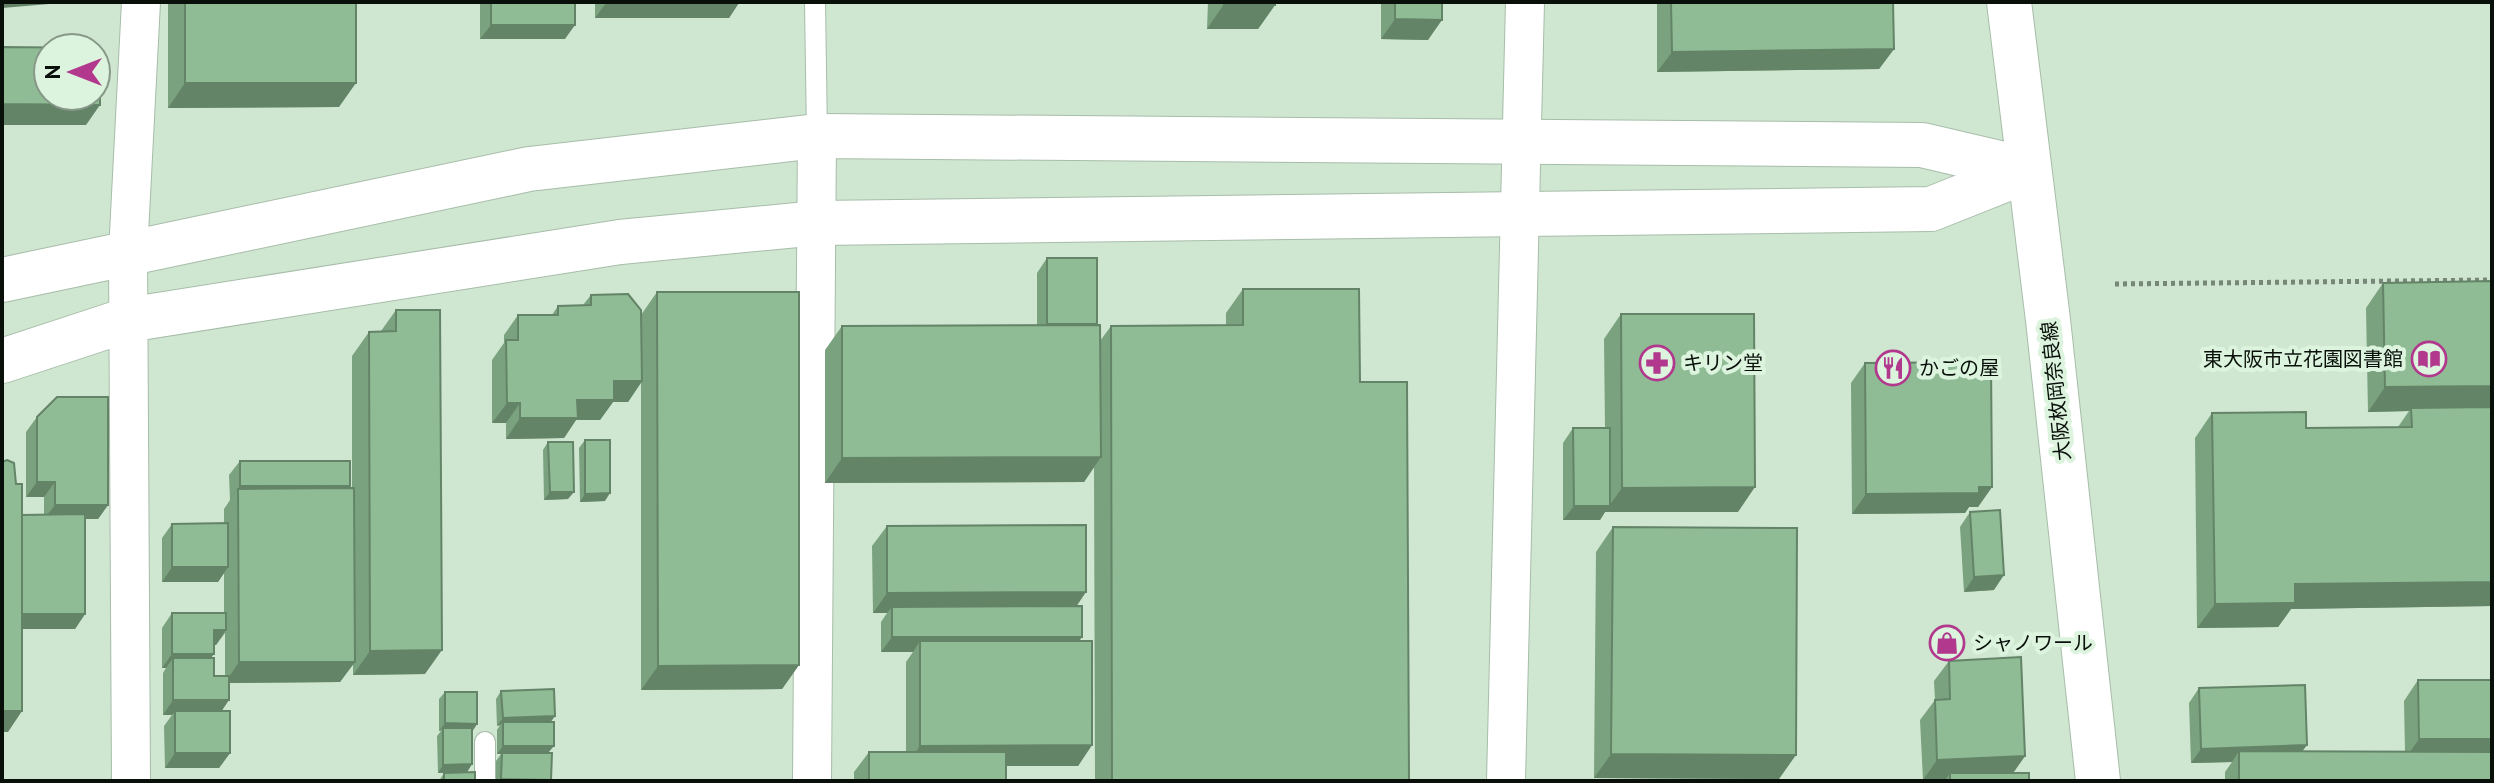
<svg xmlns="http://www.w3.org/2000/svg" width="2494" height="783" viewBox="0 0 2494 783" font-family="'PT Sans','Noto Sans JP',sans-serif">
  <rect width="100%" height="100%" fill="#cfe6d1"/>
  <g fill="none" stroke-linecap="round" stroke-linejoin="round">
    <g stroke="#a7bda9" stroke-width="22">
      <g id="service">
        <path d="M815,2L817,136"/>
        <path d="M485,742V781"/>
      </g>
    </g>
    <g stroke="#a7bda9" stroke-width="40">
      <g id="minor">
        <path d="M131,781L128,253L141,2"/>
        <path d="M812,781L817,136"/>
        <path d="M1506,781L1525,2"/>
      </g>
    </g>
    <g stroke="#a7bda9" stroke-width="46">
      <g id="tertiary">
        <path d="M2,280L529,169L817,136L1922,145L2029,170"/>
        <path d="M2,361L127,320L620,242L818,223L1931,209L2029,170"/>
      </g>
    </g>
    <g stroke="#a7bda9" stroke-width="46">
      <path id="secondary" d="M2009,2L2048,320L2098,781"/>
    </g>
    <path stroke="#768677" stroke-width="5" stroke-dasharray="4 4" stroke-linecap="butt" d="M2115,284L2492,280"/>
    <use href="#service" stroke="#fff" stroke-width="20"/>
    <use href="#minor" stroke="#fff" stroke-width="38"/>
    <use href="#tertiary" stroke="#fff" stroke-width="44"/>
    <use href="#secondary" stroke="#fff" stroke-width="44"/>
  </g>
  <g fill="#7ba27f" fill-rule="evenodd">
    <path d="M168,2H356L339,107L168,108Z"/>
    <path d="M480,2H575L565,39H480Z"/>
    <path d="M595,2H739L729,18H595Z"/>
    <path d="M1208,2H1275V5L1258,29H1207Z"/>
    <path d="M1381,2H1442L1428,40L1381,39Z"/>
    <path d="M1657,2H1893L1894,49L1879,69L1657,72Z"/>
    <path d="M1047,258L1097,324L1100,341L1111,326L1226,325V313L1243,289L1360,382L1409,781H1095L1094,467L1084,482L825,483V350L842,326L1037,325V273Z"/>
    <path d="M2383,283L2492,606L2291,609L2278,627L2197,628L2195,438L2212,413L2306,428L2398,427L2409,411L2368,412L2366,308Z"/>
    <path d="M657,292L799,665L782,689L641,690V383L628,402H613L600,420H576L564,438L506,439V423H492V360L504,343V335L518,315H552L558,306L583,305L591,295L641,315Z"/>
    <path d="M396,310L425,674L353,675V664L340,682L229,683L222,711L230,753L219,768H165L164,726L172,715H163V673L166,668H162V628L172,613H224V573L218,582H162V538L172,524L224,523V509L230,500L229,475L240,461L350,486L348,489L352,488V356L369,332L381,331ZM225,633V676H214L210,658L214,654V645H216Z"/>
    <path d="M1621,314L1738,512H1605L1600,520H1563V443L1573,428H1605L1604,339Z"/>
    <path d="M1865,363L1992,487L1978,507H1969L1965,513L1852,514L1851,383Z"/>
    <path d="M37,417L108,505L98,519H85V614L75,629H22L8,732H2L16,484L22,515L44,514V497H26V432Z"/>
    <path d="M585,440L605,501L580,502L579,448Z"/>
    <path d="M548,442L568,499L544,500L543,450Z"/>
    <path d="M1970,512L1994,590L1964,592L1960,527Z"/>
    <path d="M887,526L1077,606L1079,641L1092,745L1078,766H1006V781H854V772L869,752H906V662L913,652H881V622L887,613H873L872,546Z"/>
    <path d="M1613,527L1779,779L1594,778L1596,552Z"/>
    <path d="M1949,661L2025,756L2013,773L2029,781H1945L1946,779L1923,780L1920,720L1935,700L1934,681Z"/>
    <path d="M2418,680L2492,781H2225V772L2232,762L2191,763L2189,703L2199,688L2302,751L2405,752L2404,701Z"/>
    <path d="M501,691L555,716L550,722L548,753L550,781H496V761L501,754H497V730L500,725L497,726L496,699Z"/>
    <path d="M445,692L477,724L472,731V764L467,772L475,781H439L444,773H450H438L437,736L441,731H439V699Z"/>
  </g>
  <g fill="#648468">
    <path d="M2,2H73L2,8Z"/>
    <path d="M606,3H739L729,18H595Z"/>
    <path d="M1224,4L1275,5L1258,29H1207Z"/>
    <path d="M1395,19L1442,20L1428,40L1381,39Z"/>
    <path d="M491,25H575L565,39H480Z"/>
    <path d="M1894,49L1879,69L1657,72L1672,52Z"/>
    <path d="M185,83H356L339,107L168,108Z"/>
    <path d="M2,104L100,105L86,125H2Z"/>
    <path d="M614,381H642L628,402H613L600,420H576L564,438L506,439L520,418L577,400Z"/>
    <path d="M2492,386V410L2411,408L2409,411L2368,412L2385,387Z"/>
    <path d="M507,403H520L506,423H492Z"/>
    <path d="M1101,457L1084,482L825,483L842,458Z"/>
    <path d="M37,482H55L44,497H26Z"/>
    <path d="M240,486H350L340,500L238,489L229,500Z"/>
    <path d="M1755,487L1738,512H1605L1600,520H1563L1574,506H1609L1622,488Z"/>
    <path d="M1979,487H1992L1978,507H1969L1965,513L1852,514L1866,494Z"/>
    <path d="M550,492H574L568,499L544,500Z"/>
    <path d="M610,493L605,501L580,502L585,494Z"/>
    <path d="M55,505H108L98,519H44Z"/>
    <path d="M172,567H228L218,582H162Z"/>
    <path d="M2004,575L1994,590L1964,592L1974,577Z"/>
    <path d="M2492,582V606L2291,609L2278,627L2197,628L2215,604L2295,584Z"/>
    <path d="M1086,592L1072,613L892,607L887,613H873L887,593Z"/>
    <path d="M22,614H85L75,629H12Z"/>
    <path d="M214,630H226L216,645H203Z"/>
    <path d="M892,637H1082L1072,652L920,641L913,652H881Z"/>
    <path d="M442,650L425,674L353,675L370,651Z"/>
    <path d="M172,654H214L203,668L173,658L166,668H162Z"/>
    <path d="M239,662H355L340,682L225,683Z"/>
    <path d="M799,665L782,689L641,690L658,666Z"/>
    <path d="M173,700H229L219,715L175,711L172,715H163Z"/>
    <path d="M2,711H22L8,732H2Z"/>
    <path d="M555,716L550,723L503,722L500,725L497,726L503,718Z"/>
    <path d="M445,723L477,724L472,732L443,728L439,731Z"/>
    <path d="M2419,739H2492V759H2405Z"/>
    <path d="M1092,745L1078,766H906L920,746Z"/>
    <path d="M2307,745L2296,760L2239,751L2232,762L2191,763L2201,749Z"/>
    <path d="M503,746H554L548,753L497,754Z"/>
    <path d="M175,753H230L219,768H165Z"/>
    <path d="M1611,754L1796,755L1779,779L1594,778Z"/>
    <path d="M2025,756L2011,776L1950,773L1946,779L1923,780L1937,760Z"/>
    <path d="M472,764L467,772L438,773L443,765Z"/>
    <path d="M501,779L551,780L550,781H500Z"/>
  </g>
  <g fill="#8fbc94" stroke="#648468" stroke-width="2" fill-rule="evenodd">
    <rect x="185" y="2" width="171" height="81"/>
    <rect x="491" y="2" width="84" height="23"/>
    <rect x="606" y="2" width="133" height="1"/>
    <path d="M1224,2H1275V5L1224,4Z"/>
    <path d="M1395,2H1442V20L1395,19Z"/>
    <path d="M1671,2H1893L1894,49L1672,52Z"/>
    <path d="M2,47L100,48V105L2,104ZM48,48H96V96H48Z"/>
    <rect x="1047" y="258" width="50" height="66"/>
    <path d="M2492,281V386L2385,387L2383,283Z"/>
    <path d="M1243,289H1359L1360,382H1407L1409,781H1112L1111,326L1243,325Z"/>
    <path d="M657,292H799V665L658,666Z"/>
    <path d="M628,294L641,310L642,381H614V400H577L578,418H520V403H507L506,340H518V315H558V306L591,305V295Z"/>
    <path d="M396,310H440L442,650L370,651L369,332L396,331Z"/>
    <path d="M1621,314H1754L1755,487L1622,488Z"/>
    <path d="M1100,325L1101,457L842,458V326Z"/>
    <path d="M1991,362L1992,487H1979V493L1866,494L1865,363Z"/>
    <path d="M57,397H108V505H55V482H37V417Z"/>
    <path d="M2492,407V582L2295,584V603L2215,604L2212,413L2306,412V428L2412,427L2411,408Z"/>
    <path d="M1573,428H1610V506H1574Z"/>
    <path d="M585,440H610V493L585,494Z"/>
    <path d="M548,442H573L574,492H550Z"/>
    <path d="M7,460L14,463L16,484H22V711H2V462Z"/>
    <rect x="240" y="461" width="110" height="25"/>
    <path d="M354,488L355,662H239L238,489Z"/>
    <path d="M2000,510L2004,575L1974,577L1970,512Z"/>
    <path d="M85,514V614H22V515Z"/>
    <path d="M228,523V567H172V524Z"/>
    <path d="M1086,525V592L887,593V526Z"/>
    <path d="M1613,527L1797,528L1796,755L1611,754Z"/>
    <path d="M1082,606V637H892V607Z"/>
    <path d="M172,613H226V630H214V654H172Z"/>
    <path d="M920,641H1092V745L920,746Z"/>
    <path d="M2021,657L2025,756L1937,760L1935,700L1950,699L1949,661Z"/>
    <path d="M173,658H214V676H229V700H173Z"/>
    <path d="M2418,680H2492V739H2419Z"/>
    <path d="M2305,685L2307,745L2201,749L2199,688Z"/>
    <path d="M554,689L555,716L503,718L501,691Z"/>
    <path d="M445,692H477V724L445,723Z"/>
    <rect x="175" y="711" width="55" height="42"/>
    <rect x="503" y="722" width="51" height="24"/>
    <path d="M443,728H472V764L443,765Z"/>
    <path d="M2239,751L2492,752V781H2239Z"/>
    <rect x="869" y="752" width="137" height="29"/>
    <path d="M502,753H552L551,780L501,779Z"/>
    <path d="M475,772V781H444V773Z"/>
    <rect x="1950" y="773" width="79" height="8"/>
  </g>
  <defs>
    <g id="library-ring" transform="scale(1.8)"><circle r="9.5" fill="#dcf3de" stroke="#b1388c" stroke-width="1.5"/><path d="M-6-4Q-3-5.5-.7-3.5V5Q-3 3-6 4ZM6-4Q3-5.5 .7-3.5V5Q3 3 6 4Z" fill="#b1388c"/></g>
    <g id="pharmacy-ring" transform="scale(1.8)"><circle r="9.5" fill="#dcf3de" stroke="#b1388c" stroke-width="1.5"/><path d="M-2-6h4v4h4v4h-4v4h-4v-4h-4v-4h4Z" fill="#b1388c"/></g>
    <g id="restaurant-ring" transform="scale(1.8)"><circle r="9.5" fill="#dcf3de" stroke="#b1388c" stroke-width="1.5"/><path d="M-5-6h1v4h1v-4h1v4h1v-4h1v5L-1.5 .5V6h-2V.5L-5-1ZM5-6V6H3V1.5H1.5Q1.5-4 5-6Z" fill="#b1388c"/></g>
    <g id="shop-ring" transform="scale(1.8)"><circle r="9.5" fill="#dcf3de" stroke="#b1388c" stroke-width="1.5"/><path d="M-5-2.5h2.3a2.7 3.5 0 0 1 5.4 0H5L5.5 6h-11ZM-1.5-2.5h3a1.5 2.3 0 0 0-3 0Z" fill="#b1388c"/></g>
  </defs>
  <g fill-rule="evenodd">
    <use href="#library-ring" x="2429" y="359"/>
    <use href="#pharmacy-ring" x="1657" y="363"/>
    <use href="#restaurant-ring" x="1893" y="368"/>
    <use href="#shop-ring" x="1947" y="643"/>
  </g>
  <g text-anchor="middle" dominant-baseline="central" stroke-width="8" stroke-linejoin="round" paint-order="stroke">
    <g font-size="20" fill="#081009" stroke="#dcf3de" text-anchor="start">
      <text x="2403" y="359" text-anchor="end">東大阪市立花園図書館</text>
      <text x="1683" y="363">キリン堂</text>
      <text x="1919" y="368">かごの屋</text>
      <text x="1973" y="643">シャノワール</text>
    </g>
    <g font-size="20" fill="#081009" stroke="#dcf3de">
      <text transform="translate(2056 391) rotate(-96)">大阪枚岡奈良線</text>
    </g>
  </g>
  <rect width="2494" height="783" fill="none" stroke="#081009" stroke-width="8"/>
  <g transform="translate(72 72) rotate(270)"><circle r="38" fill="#dcf3de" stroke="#879889" stroke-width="2"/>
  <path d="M0-6L14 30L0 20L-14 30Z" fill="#b1388c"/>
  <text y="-12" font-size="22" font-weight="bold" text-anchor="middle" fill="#081009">N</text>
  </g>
</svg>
